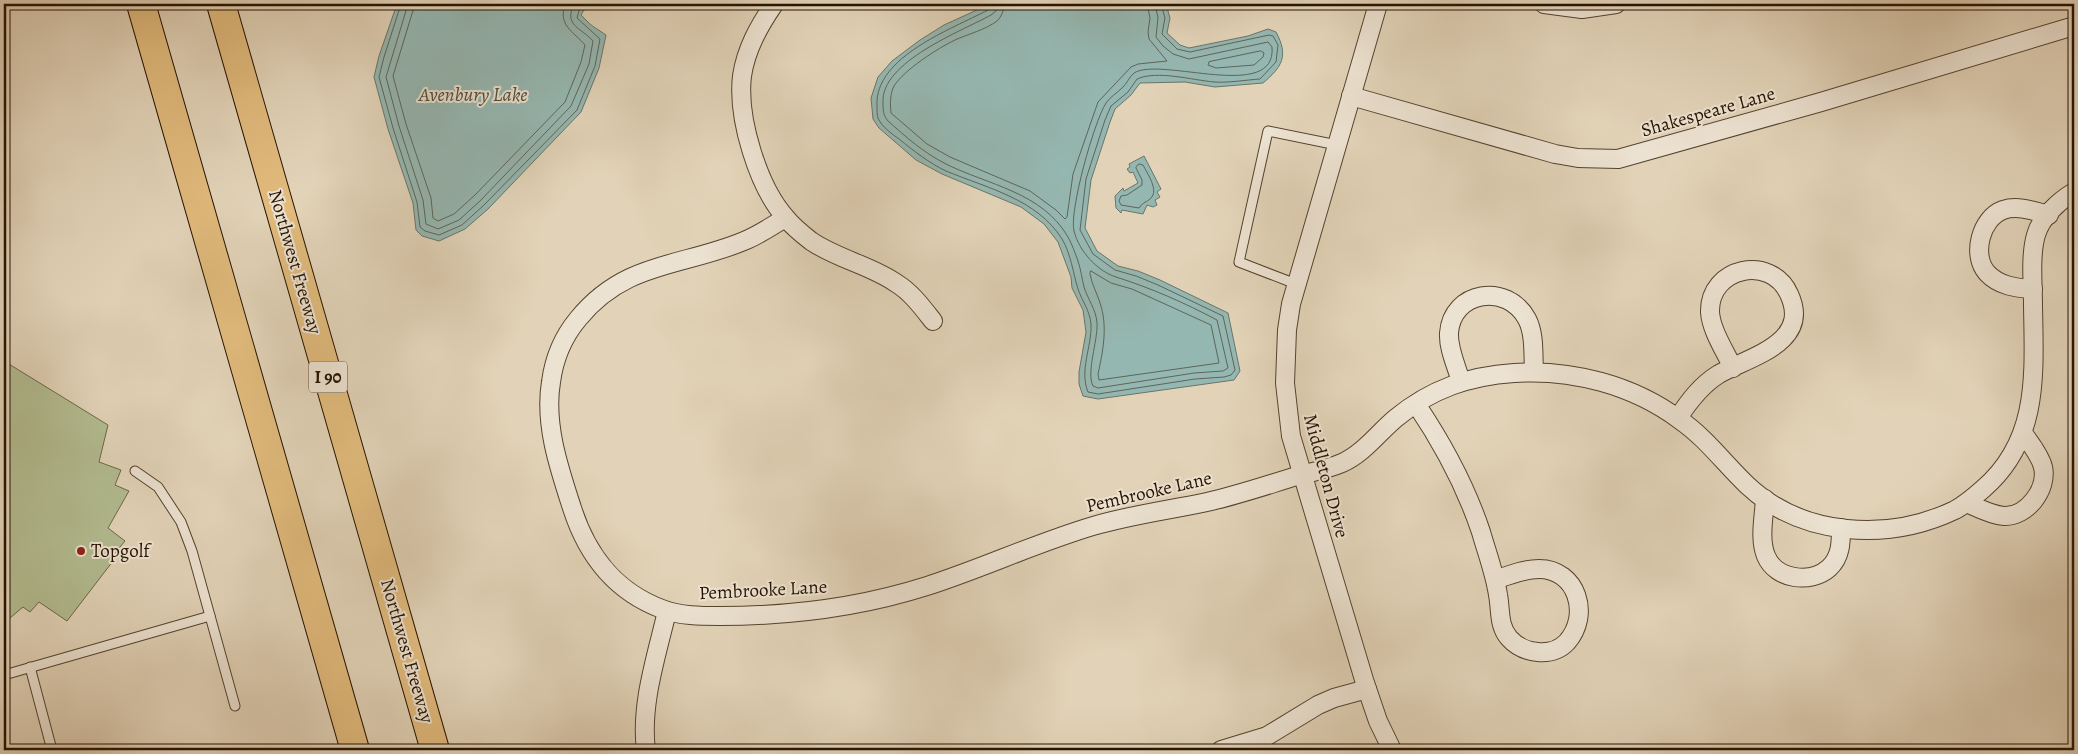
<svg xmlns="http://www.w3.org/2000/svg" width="2078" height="754" viewBox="0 0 2078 754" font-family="Alegreya,serif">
  <rect width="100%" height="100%" fill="#e2d3b8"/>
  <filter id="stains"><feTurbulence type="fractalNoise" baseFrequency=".004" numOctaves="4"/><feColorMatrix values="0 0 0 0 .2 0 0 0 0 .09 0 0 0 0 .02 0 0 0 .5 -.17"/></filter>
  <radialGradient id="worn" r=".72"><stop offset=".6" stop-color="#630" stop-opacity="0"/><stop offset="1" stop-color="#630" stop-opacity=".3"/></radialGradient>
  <path fill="#b2bc90" stroke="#6c6848" d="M4,361L108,425L99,462L121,470L115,485L129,491L108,528L125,541L110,559L113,561L67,621L39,602L30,612L23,607L4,623Z"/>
  <g fill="#95b7b1" stroke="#69756a">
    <path d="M397,4H616L592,6L584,10L581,15L591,25L606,35L599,68L581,112L488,209L465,229L439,241L422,236L416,230L413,203L388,129L374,77L379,56Z"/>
    <path d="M990,4H1166L1170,18L1167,33L1180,45L1189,48L1248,36L1268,29L1276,32C1289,56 1282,67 1263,83L1215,87L1185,82L1140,83L1131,95L1115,109L1110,122L1091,180L1085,228L1097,251L1118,266L1138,271L1160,280L1228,313L1240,371L1234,380L1098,399L1083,396L1079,384V372L1086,332L1083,310L1072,288L1071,277L1058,242L1044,224L1021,207L942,174L916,160L879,128L873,119L871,98L878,77L892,61L920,40L944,25Z"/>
    <path d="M1144,156L1161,189L1157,192L1160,197L1155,200L1157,205L1153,207L1147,205L1143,214L1122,210L1121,213L1116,208L1115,196L1123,188L1124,191L1138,183L1133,172L1130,173L1127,169L1130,167L1129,164Z"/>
  </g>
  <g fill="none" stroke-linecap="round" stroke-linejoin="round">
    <g stroke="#5e6558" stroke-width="1">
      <path d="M401,4L384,57L379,77L393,128L417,202L420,227L425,231L439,235L462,225L484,205L577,110L595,66L600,39L577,18L580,7L585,4"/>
      <path d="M408,4L386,77L399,126L423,200L426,224L438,229L459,220L480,201L571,106L589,64L593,41C582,28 563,26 574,4"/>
      <path d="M415,4L393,76L406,124L431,198L433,218L438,221L454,214L475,195L565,102L581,62L585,45C574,32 556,24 566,4"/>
      <path d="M990,4L988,10C952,29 874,57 877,106C877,110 877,115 878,118C881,126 892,134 899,139C914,151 929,163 946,171C987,188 1037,199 1062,239C1071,254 1073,273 1078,289C1082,301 1090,311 1091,324C1092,347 1079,370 1088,392L1098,394L1195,379L1224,377L1231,375L1235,370L1223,316L1158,285L1136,276L1115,270L1093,254L1080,230L1086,179L1105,120L1111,106L1128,92L1137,79C1157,70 1192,80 1214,82C1229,83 1245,80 1260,79L1276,62L1278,45L1273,36L1269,35L1190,52L1177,49L1162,34L1165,18L1161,4"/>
      <path d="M997,4L996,11L991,15C962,31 880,62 883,103C883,110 883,115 888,121C906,137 924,153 946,164C988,185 1042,192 1068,237C1072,244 1075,253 1078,261C1081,270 1082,279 1084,287C1088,300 1096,309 1097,323C1098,341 1086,372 1093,386L1098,388L1194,373L1223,371L1228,368L1217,320C1185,303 1151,288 1116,277C1097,271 1079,251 1074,231C1069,211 1094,122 1106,103C1110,97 1117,93 1122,88C1127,84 1129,77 1134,73C1160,56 1277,103 1272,47L1268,42L1189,59L1173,54L1163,46L1156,37L1158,18L1155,4"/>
      <path d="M1004,4C1004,10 1002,16 997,21C985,30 968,34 955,40C938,48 904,70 894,86C890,94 890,104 891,113L927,144L950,157L1030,191L1056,210L1065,219L1067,217L1073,174L1098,102L1131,67L1138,64L1167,61L1149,39L1148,32L1150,18L1147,4"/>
      <path d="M1261,51L1264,53L1263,57L1254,65L1216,68L1208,65L1209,62Z"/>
      <path d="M1139,164L1143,165C1147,173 1159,190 1151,198C1146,203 1144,201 1139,208L1121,205L1119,201L1121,196L1127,195L1142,185V180L1136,168Z"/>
      <path d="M1091,271L1111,283L1132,289L1211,325L1219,363L1099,380L1098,374C1103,351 1108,326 1100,303C1097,293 1092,285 1090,274Z"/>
    </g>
    <g stroke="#55432e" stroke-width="11">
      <g id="lane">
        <path d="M1296,284L1239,262L1268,131L1337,145"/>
        <path d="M135,471L158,487L181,522L192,551L235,706"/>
        <path d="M30,667L52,750"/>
        <path d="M4,675L210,616"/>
      </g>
    </g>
    <g stroke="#55432e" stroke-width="20">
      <g id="street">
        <path d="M774,4C759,26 746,49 742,76C737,118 758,187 786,218C793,227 802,234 811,241C837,259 870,265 896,283C911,292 922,307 933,321"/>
        <path d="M1378,4L1291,304L1287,330L1285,383L1291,436L1365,683L1378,721L1392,750"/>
        <path d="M1544,4L1582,9L1616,4"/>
        <path d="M1351,96L1555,154L1578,158L1618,159L1821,102L2074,26"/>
        <path d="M785,218C772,226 759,235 744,241C682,267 625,261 578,319C563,337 554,359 551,382C544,424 559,468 572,508C587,555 614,591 662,609C680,616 701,616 720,616C790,616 861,607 927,586C983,568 1036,543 1093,526C1130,515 1169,510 1207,502C1238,495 1267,485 1297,476C1312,472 1328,469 1342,463C1364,453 1378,433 1396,418C1431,389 1469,376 1514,373C1572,369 1633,385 1680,420C1706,438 1724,463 1747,485C1802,537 1888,542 1955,510C1966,504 1974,497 1983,489C2040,440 2034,373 2033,305C2033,284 2030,255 2036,235C2041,217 2059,201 2074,192"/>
        <path d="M2033,289C2016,288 1999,286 1987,273C1971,255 1981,218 2003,210C2018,205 2034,211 2049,215"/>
        <path d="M1461,382C1457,367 1448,349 1449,333C1452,291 1507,282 1527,319C1535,334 1533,356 1534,372"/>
        <path d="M1416,404C1443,444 1466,487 1481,532C1487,553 1495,574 1498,595C1501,610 1498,625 1509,638C1523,654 1552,658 1567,642C1591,615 1577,569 1539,569C1524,569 1509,575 1495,580"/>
        <path d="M1678,418C1689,401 1701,385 1719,374C1749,357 1812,343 1789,294C1771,254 1709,267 1710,312C1711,330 1725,351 1733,368"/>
        <path d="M1765,499C1764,517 1759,539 1766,556C1776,580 1811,584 1829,568C1841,557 1841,542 1841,528"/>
        <path d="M1967,503C1978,508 1991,515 2004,516C2027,517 2048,489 2043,467C2040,455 2030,443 2023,433"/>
        <path d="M646,750C640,704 657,655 667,611"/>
        <path d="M1221,750L1267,736L1318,705L1334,698L1367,689"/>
      </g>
    </g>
    <g stroke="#261300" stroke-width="30">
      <g id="highway">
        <path d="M141,4L355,750"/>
        <path d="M221,4L435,750"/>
      </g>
    </g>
    <use href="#lane" stroke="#ece2d1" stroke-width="9"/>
    <use href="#street" stroke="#ece2d1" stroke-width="18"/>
    <use href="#highway" stroke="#e1ba7c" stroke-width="28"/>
  </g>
  <circle fill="#8f2418" stroke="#ece2d1" stroke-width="2" cx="81" cy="551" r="5"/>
  <g text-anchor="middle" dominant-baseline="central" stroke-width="4" stroke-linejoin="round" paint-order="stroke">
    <rect fill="#ece2d1" stroke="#61513f" stroke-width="1" x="309" y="361.5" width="38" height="31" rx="4"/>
    <g font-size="18" font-weight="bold" fill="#261300">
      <text x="328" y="377">I 90</text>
    </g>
    <g font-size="19" fill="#261300" stroke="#ece2d1">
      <text transform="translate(1708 112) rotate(-16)">Shakespeare Lane</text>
      <text transform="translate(295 262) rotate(74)">Northwest Freeway</text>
      <text transform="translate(1326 476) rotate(75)">Middleton Drive</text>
      <text transform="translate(1149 492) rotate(-13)">Pembrooke Lane</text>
      <text transform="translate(763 590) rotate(-3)">Pembrooke Lane</text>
      <text transform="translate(407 651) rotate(74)">Northwest Freeway</text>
    </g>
    <g font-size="19" fill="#261300" stroke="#ece2d1" text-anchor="start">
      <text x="91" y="551">Topgolf</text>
    </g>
    <g font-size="20" font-style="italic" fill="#4d4c3e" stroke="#ece2d1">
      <text x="473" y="94">Avenbury Lake</text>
    </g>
  </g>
  <rect width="2078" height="754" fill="none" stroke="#e2d3b8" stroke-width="20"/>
  <rect x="5" y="5" width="2068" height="744" fill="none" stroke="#261300" stroke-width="2.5"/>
  <rect x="10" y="10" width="2058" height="734" fill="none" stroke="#261300"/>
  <rect width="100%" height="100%" filter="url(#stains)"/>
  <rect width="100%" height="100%" fill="url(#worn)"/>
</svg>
